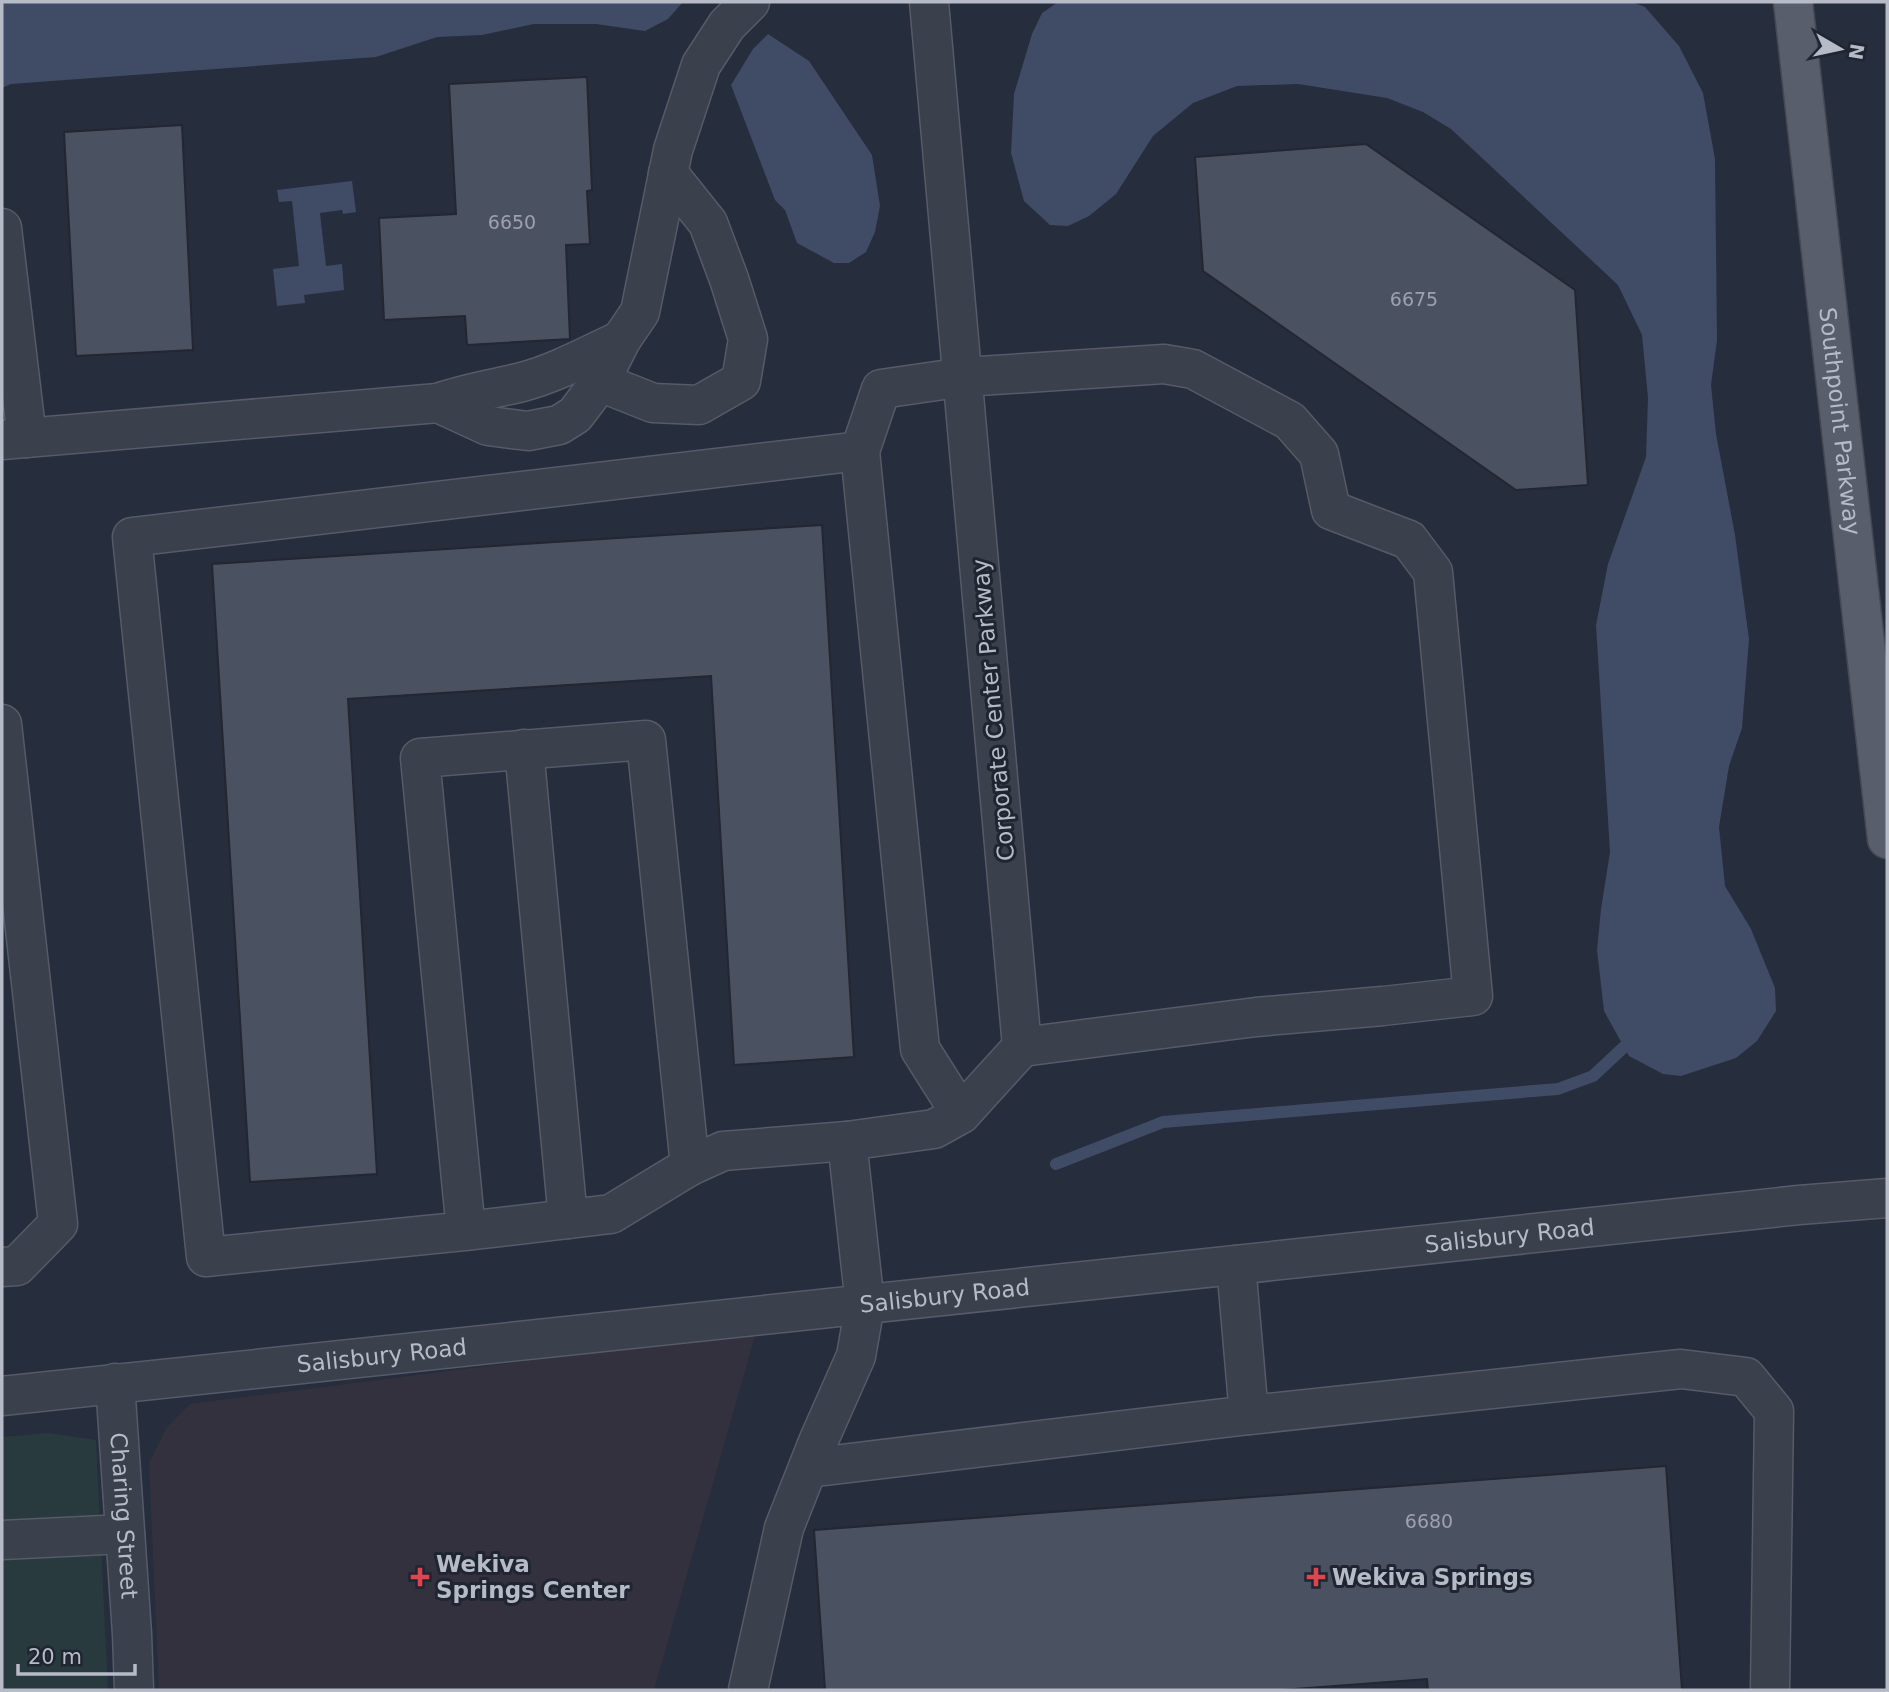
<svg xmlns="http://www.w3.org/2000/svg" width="1889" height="1692" viewBox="0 0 1889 1692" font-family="'DejaVu Sans',sans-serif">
  <rect width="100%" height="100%" fill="#262d3c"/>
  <path fill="#34313e" d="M756,1332L654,1690H159L149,1463L167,1427L190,1404Z"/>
  <path fill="#293a3e" d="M49,1433L96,1440L108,1690H2V1437Z"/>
  <g fill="#404b65">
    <path d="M2,2H683L668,19L645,31L596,24H534L482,35L437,37L376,57L11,84L2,88Z"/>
    <path d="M1058,2H1632L1645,7L1679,46L1703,93L1715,159L1717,340L1711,385L1716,434L1735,535L1749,639L1742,728L1729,766L1719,827L1725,886L1751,929L1775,988L1776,1011L1757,1041L1736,1058L1681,1076L1663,1074L1629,1056L1604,1011L1597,950L1601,909L1610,852L1596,625L1608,564L1646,457L1648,398L1642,335L1618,285L1451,129L1423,112L1387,98L1298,84L1237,86L1193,103L1153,136L1116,194L1089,216L1068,226L1050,225L1024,201L1011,153L1014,94L1032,34L1042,13Z"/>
    <path d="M768,34L809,61L872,155L880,206L875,232L866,252L849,263H834L797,243L785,210L775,200L731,85L753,49Z"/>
    <path d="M352,181L356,212L343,214L342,210L320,213L326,266L342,264L344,290L304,295L305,303L277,306L273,269L299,266L292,201L279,202L277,190Z"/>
  </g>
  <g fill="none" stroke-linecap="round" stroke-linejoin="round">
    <path stroke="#404b65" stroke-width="12" d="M1056,1164L1163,1122L1558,1089L1593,1076L1624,1047"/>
  </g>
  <g fill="#4a5262" stroke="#212733" stroke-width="2">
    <path d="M587,77L592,190L587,191L590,244L566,245L570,339L467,345L465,316L384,320L379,218L456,214L449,84Z"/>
    <path d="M182,125L193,350L76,356L64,132Z"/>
    <path d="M1366,144L1575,290L1588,485L1516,490L1203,271L1195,157Z"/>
    <path d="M822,525L854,1057L734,1065L711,676L348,699L377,1174L250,1182L212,564Z"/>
    <path d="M1666,1466L1682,1690H1428L1427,1679L1281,1690H825L814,1530Z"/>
  </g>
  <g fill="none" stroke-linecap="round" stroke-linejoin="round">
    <g stroke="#555b67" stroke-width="41">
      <g id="minor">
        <path d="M2,228L27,438"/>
        <path d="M600,382L653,403L699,405L741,381L748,339L729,279L708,223L668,173"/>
        <path d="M438,403L488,426L528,431L559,425L575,415L600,382L621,340L640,312L673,150L701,65L727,25L750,2"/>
        <path d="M2,440L438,403C466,393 494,389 522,382C556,373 589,355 621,340"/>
        <path d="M860,451L920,1049L961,1114"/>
        <path d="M2,724L58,1224L17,1266L2,1267"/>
        <path d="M524,749L568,1219"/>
        <path d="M690,1166L723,1151L847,1141"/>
        <path d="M466,1231L420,758L646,740L690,1166L611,1214L466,1231L206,1257L132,537L860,451L881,389L964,377L1164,364L1193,369L1290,421L1319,454L1331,510L1409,540L1433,572L1473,996L1383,1006L1256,1017L1022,1047"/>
        <path id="s1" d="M115,1383L132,1634L134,1690"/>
        <path id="s2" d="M2,1396L1799,1205L1887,1198"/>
        <path d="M1249,1415L1681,1369L1746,1377L1774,1411L1770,1690"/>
        <path d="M808,1468L1249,1415L1236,1265"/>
        <path d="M2,1540L125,1534"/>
        <path d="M748,1690L784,1528L818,1442L856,1356L865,1305L847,1141L934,1129L961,1114L1022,1047L929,2"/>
      </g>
    </g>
    <g stroke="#434955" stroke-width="41">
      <g id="major">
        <path id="s3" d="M1793,2L1887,839"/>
      </g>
    </g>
    <use href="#minor" stroke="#3a404c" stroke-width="38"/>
    <use href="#major" stroke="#585e6c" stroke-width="38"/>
  </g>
  <g fill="#e0444e" stroke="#1f2531" stroke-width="2.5">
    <path d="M416.5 1566.5h7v7h7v7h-7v7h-7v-7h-7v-7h7z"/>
    <path d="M1312.5 1566.5h7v7h7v7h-7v7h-7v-7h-7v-7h7z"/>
  </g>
  <g text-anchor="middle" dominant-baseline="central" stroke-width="6" stroke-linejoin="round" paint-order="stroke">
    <g font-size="19" fill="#9ba1ae">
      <text x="512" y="222">6650</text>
      <text x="1414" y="299">6675</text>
      <text x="1429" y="1521">6680</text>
    </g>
    <g font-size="23" fill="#b6bbc7" stroke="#1f2531">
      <text stroke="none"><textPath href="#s3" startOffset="422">Southpoint Parkway</textPath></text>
      <text transform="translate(993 710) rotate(-95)">Corporate Center Parkway</text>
      <text stroke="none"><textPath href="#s2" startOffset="1516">Salisbury Road</textPath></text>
      <text stroke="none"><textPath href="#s2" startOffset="948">Salisbury Road</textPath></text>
      <text stroke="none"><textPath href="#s2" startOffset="382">Salisbury Road</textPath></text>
      <text stroke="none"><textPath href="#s1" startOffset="133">Charing Street</textPath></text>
    </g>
    <g font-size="23" font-weight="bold" fill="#b6bbc7" stroke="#1f2531" text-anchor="start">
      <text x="436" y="1564">Wekiva<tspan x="436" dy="26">Springs Center</tspan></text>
      <text x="1332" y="1577">Wekiva Springs</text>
    </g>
  </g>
  <rect width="1889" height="1692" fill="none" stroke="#b6bbc7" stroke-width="7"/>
  <g transform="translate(1840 49) rotate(99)" stroke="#1f2531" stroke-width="5" paint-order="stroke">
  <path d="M0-5L12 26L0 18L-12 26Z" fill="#b6bbc7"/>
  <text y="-10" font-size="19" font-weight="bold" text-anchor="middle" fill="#b6bbc7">N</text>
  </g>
  <path d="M18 1664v10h117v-10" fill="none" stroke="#b6bbc7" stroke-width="3.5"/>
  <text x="28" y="1664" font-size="21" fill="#b6bbc7" stroke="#1f2531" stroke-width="5" paint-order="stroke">20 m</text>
</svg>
